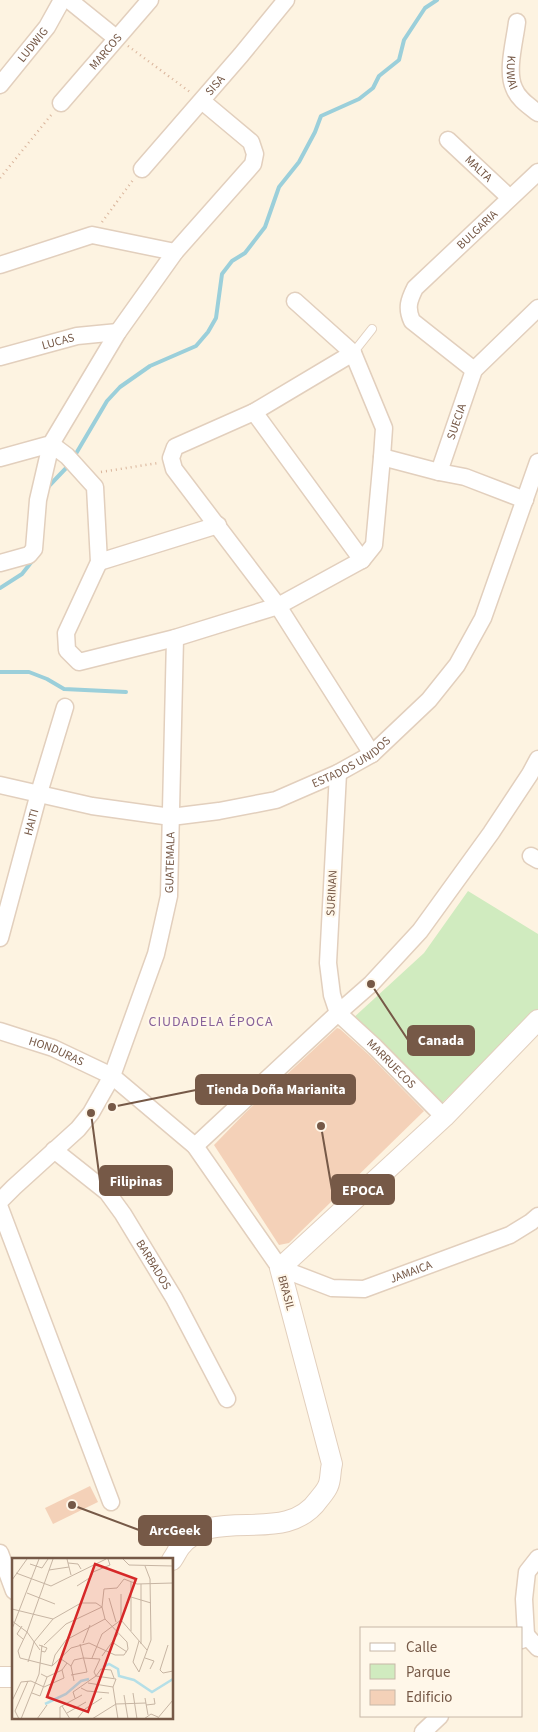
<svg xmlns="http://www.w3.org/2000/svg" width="538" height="1732" viewBox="0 0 538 1732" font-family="'Source Sans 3',sans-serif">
  <rect width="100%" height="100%" fill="#fdf3e1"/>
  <path fill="#d0ebbf" d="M468,891L538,934V1009L439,1106L351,1020L424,953Z"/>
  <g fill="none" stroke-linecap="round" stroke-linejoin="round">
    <g stroke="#9bcfda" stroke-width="4">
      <path d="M74,457L107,401L120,387L150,366L196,346L208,332L216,318L222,274L232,261L245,253L265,227L279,187L299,162L315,132L321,116L359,99L373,88L379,76L399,60L404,40L425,8L437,0"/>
      <path d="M48,487L69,465"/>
      <path d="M0,588L22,574L33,560"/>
      <path d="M0,672H29L47,679L64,689L126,692"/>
    </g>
  </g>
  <g fill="#f4d1b8">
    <path d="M337,1028L340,1029L368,1054L424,1111L289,1243L279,1245L214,1145L245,1113Z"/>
    <path d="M90,1486L98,1502L53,1524L45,1508Z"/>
  </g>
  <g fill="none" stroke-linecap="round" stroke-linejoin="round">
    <g stroke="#e2cfbd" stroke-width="10">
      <path id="service" d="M353,353L372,329"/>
    </g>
    <g stroke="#e2cfbd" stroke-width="19">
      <g id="minor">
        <path d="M69,0L116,38"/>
        <path id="s1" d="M517,22C515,40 506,71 514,88C518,99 529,106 538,113"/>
        <path id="s2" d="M0,85L47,27L62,0"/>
        <path id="s3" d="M61,103L150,0"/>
        <path id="s4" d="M448,140L510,198"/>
        <path id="s5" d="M142,169L241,55L286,0"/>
        <path d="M0,265L92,235L175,252"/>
        <path d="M295,301L353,353L384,428L382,457"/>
        <path d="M353,353L254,412L175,447L171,458L174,469L278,606L372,754"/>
        <path id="s6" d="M0,357L77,336L118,332"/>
        <path id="s7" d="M474,370L412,321C406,308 409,300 415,288L538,172"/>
        <path d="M254,412L362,560"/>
        <path d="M0,458L51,444L118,332L175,252L253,164L255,154L251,142L202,101"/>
        <path id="s8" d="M525,500L465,477L439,472L474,370L538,308"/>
        <path d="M99,562L218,525"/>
        <path d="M0,563L29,555L34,549L38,500L51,444L67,456L95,487L99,562L66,633L67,650L79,662L175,638L278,606L362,560L374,545L382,457L439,472"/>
        <path id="s9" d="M338,773L328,963L332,995L338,1013L375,1047L444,1117"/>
        <path id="s10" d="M0,785L92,806L171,817L219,811L276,800L338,773L372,754L429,700L457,665L483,618L538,462"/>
        <path d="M531,856L538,860"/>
        <path id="s11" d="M0,938L39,793L65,707"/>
        <path id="s12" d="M0,1031L53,1048L112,1076L195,1146L280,1268L332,1288L364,1289L510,1235L531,1222L538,1216"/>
        <path d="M195,1146L338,1013L371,984L420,931L491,833L530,774L538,759"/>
        <path id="s13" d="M54,1150L107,1192L123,1214L174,1298L227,1399"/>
        <path id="s14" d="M0,1201L14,1187L78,1129L91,1113L112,1076L156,954L169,896L175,638"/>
        <path d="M0,1208L111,1502"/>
        <path d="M0,1553L14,1591"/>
        <path d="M526,1635L538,1648"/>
        <path d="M522,1640L526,1635L524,1599L527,1572L538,1558"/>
        <path d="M423,1732L440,1716"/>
      </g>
    </g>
    <g stroke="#e2cfbd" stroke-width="22">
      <g id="tertiary">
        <path d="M172,1560C175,1556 177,1551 180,1547C214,1503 285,1548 319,1499C322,1495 326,1491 328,1486C331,1480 330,1471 332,1464L280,1268L444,1117L538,1020"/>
        <path d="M0,1677H14"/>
      </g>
    </g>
    <g stroke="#d9b49b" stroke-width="2.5" stroke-dasharray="1 4" stroke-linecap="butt">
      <path d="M128,46L190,92"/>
      <path d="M0,178L52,114"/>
      <path d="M102,222L133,180"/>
      <path d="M101,472L158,463"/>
    </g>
    <use href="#service" stroke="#fff" stroke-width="8"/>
    <use href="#minor" stroke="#fff" stroke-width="16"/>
    <use href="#tertiary" stroke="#fff" stroke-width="20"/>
  </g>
  <g text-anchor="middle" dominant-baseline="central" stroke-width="4" stroke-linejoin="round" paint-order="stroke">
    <g font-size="12" fill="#765947" stroke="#fff7e9">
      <text stroke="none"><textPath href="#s2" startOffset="52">LUDWIG</textPath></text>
      <text stroke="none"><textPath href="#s3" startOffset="68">MARCOS</textPath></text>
      <text stroke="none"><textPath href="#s1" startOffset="51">KUWAI</textPath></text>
      <text stroke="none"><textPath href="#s5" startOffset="111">SISA</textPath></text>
      <text stroke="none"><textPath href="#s4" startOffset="42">MALTA</textPath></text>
      <text stroke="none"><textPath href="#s7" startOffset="199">BULGARIA</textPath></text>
      <text stroke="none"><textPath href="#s6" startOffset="60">LUCAS</textPath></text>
      <text stroke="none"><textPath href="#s8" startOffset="144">SUECIA</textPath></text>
      <text stroke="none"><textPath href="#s10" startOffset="365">ESTADOS UNIDOS</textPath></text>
      <text stroke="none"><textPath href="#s11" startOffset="120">HAITI</textPath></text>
      <text stroke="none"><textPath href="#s14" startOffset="392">GUATEMALA</textPath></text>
      <text transform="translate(332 893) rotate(-87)">SURINAN</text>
      <text stroke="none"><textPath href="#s12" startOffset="60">HONDURAS</textPath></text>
      <text stroke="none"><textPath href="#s9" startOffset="315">MARRUECOS</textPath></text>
      <text stroke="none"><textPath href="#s13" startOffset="154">BARBADOS</textPath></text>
      <text stroke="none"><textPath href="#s12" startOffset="516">JAMAICA</textPath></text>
      <text transform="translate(286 1293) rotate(75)">BRASIL</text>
    </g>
    <g font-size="14" letter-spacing="1" fill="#88629a" stroke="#fff7e9">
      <text x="211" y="1022">CIUDADELA ÉPOCA</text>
    </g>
  </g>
  <g transform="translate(12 1558)">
    <rect width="161" height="161" fill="#fdf3e1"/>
    <path fill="none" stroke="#b5dfe7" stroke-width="2.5" d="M91,109L97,106L106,111L107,118L122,122L140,134L161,121M33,146L54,136L69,123L77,121"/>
    <path fill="none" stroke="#c7b5a3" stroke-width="1" d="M55,1L59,17M111,1L117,7L161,8M160,1L161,42M56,5L66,6L69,11M18,6L30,10L36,1M37,12L57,9M4,15L39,28L94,1M0,22L15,1M119,24V73M129,26V86M65,28L79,19L81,14L98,7L96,1M15,35L43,46M109,36V62L135,92M119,39L139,45M97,40L104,64M0,51L41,61M0,63L15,74L6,93L8,100M10,68L5,76L11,81M0,71L27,1M127,83L121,104L127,114L139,82L138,21L133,8M100,84L115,94M71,85L78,67M27,87L35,90L33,94L29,93M32,87L54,66L90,49M156,87L148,112L151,115L161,113M28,92L15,74L41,1M90,98L106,76M8,100L40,108L59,90L77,85L103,97H112L116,91L115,84L93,61L90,49L92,31L105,30L112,21L125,26L161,25M80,100L90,76L109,62M133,100L142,103L138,111M16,104L22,84L41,61L69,45H84L90,49M55,105L59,108L62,102L71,100L88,101L82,114L84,118L89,111L99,112L102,120M40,108L43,97L54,82L93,61M59,108L62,123M29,116L35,119L50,112L55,105L49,101M59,117L75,114L68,86M76,125L101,129M69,130L75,133L97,135M20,135L28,138L35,119M121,135L125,161M112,137L116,161M63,140L61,134L84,118L104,121L101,129L106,161M133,140L136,157M0,143L9,124L19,123L32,129L52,120L50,112M134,147L143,146L142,140M50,148L58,161M55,155L74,144M7,161L3,153L16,123M9,161L27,116L30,87M25,161L35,147M48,161V149L70,137M65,161L73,151L90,140M80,161L104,146L134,145M132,161L139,156L146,159M145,161L161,142"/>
    <path fill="#d62828" fill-opacity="0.15" stroke="#d62828" stroke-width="2.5" d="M83,6L124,21L76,154L35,139Z"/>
    <rect width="161" height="161" fill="none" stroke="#765947" stroke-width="2.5"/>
  </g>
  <path fill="none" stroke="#765947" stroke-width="2" d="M371 984L408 1040M112 1107L196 1090M91 1113L100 1181M321 1126L332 1190M72 1505L139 1530"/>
  <g fill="#765947" stroke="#fff7e9" stroke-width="2">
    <circle cx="371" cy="984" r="5"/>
    <circle cx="112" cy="1107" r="5"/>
    <circle cx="91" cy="1113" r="5"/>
    <circle cx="321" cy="1126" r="5"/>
    <circle cx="72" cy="1505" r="5"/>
  </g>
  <g fill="#765947" stroke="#765947" stroke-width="2">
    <rect x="408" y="1026" width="66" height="29" rx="5"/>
    <rect x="196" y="1075" width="159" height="29" rx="5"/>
    <rect x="100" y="1166" width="72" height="29" rx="5"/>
    <rect x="332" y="1175" width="62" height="29" rx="5"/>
    <rect x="139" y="1516" width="72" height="29" rx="5"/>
  </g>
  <g font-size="14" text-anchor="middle" font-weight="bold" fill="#fff">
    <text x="441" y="1045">Canada</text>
    <text x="276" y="1094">Tienda Doña Marianita</text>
    <text x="136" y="1186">Filipinas</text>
    <text x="363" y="1195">EPOCA</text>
    <text x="175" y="1535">ArcGeek</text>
  </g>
  <rect x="360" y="1627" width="162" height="90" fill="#fff7e9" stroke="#c8b8a8"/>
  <rect x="370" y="1643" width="25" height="8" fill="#ffffff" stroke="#c8b8a8"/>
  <text x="406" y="1652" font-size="15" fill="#765947">Calle</text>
  <rect x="370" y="1664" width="25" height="15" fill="#d0ebbf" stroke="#c8b8a8"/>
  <text x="406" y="1677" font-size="15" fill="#765947">Parque</text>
  <rect x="370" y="1690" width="25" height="15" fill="#f4d1b8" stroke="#c8b8a8"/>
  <text x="406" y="1702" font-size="15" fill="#765947">Edificio</text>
</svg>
